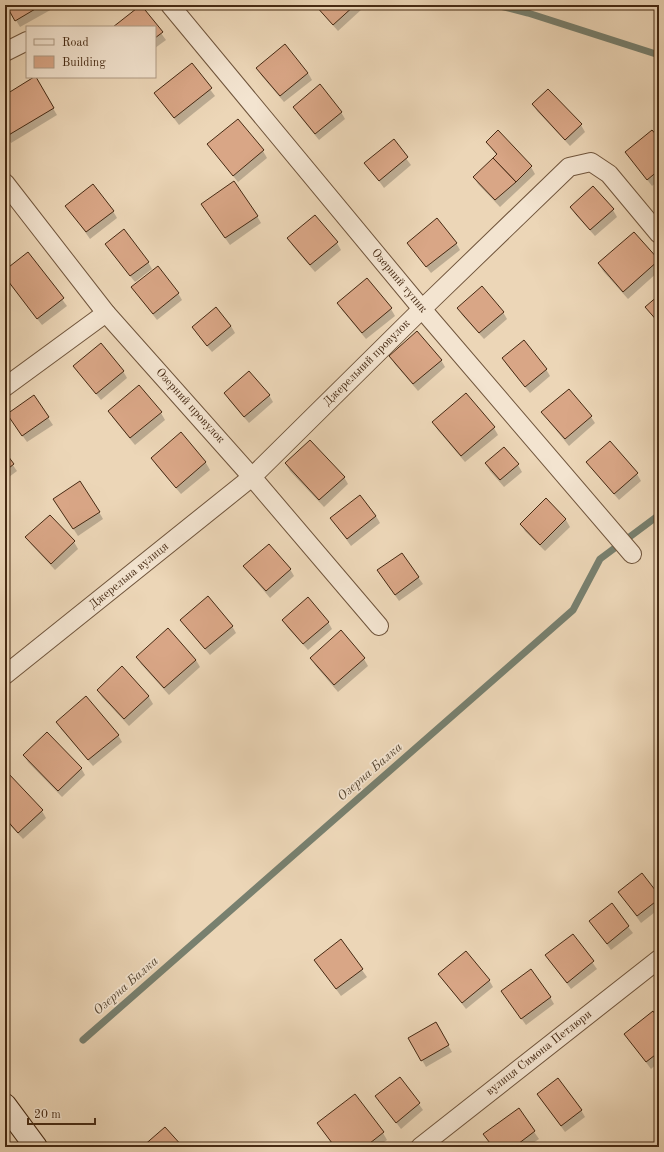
<svg xmlns="http://www.w3.org/2000/svg" width="664" height="1152" viewBox="0 0 664 1152" font-family="'Old Standard TT',serif">
  <rect width="100%" height="100%" fill="#ecd6b7"/>
  <filter id="stains"><feTurbulence type="fractalNoise" baseFrequency=".005" numOctaves="4"/><feColorMatrix values="0 0 0 0 .2 0 0 0 0 .09 0 0 0 0 .02 0 0 0 .5 -.17"/></filter>
  <radialGradient id="worn" r=".72"><stop offset=".6" stop-color="#630" stop-opacity="0"/><stop offset="1" stop-color="#630" stop-opacity=".3"/></radialGradient>
  <g fill="#0003">
    <path d="M7,5H52L54,8L20,27Z"/>
    <path d="M256,5H263L259,8Z"/>
    <path d="M315,5H360L362,9L338,31Z"/>
    <path d="M141,6L166,40L155,48V27H114Z"/>
    <path d="M191,64L215,96L179,125L155,93Z"/>
    <path d="M257,68L308,73L312,80L284,102L261,75Z"/>
    <path d="M35,78L57,115L11,143L5,132V96Z"/>
    <path d="M548,90L581,125L585,132L570,146L537,111L533,104Z"/>
    <path d="M294,107L341,112L345,119L319,140L298,114Z"/>
    <path d="M238,120L263,151L267,158L238,182L213,151L209,144Z"/>
    <path d="M498,132L531,167L535,174L500,207L478,184L474,177L497,156L487,142Z"/>
    <path d="M659,140V180L652,186L626,152Z"/>
    <path d="M393,141L411,165L384,188L366,163Z"/>
    <path d="M67,206L113,211L117,218L90,239Z"/>
    <path d="M571,207L613,210L617,217L595,236L575,214Z"/>
    <path d="M206,211L257,216L261,223L230,245Z"/>
    <path d="M634,233L658,261L659,271L628,299L603,271L599,264Z"/>
    <path d="M288,238L337,243L341,250L315,272L292,245Z"/>
    <path d="M408,243H456L460,250L431,273Z"/>
    <path d="M110,251L148,262L152,269L135,282Z"/>
    <path d="M28,254L67,306L42,325L5,277V271Z"/>
    <path d="M133,288L178,293L182,300L157,320L137,294Z"/>
    <path d="M338,303L391,309L395,316L366,339L342,310Z"/>
    <path d="M458,308L503,312L507,319L484,339L462,315Z"/>
    <path d="M231,326L235,333L212,352L197,334L193,327Z"/>
    <path d="M390,356L441,360L445,367L418,391L394,363Z"/>
    <path d="M503,358L546,369L550,376L530,393L507,365Z"/>
    <path d="M123,371L127,378L101,400L79,373Z"/>
    <path d="M225,393L269,395L273,402L249,423L229,400Z"/>
    <path d="M34,397L53,425L27,442L12,421Z"/>
    <path d="M109,411L161,413L165,420L135,445L113,418Z"/>
    <path d="M543,412L591,417L595,423L569,446L547,419Z"/>
    <path d="M433,422L494,428L498,435L465,462L437,429Z"/>
    <path d="M181,434L206,463L210,470L181,494L156,465L152,458Z"/>
    <path d="M5,454L17,471L5,480Z"/>
    <path d="M588,462L637,474L641,481L619,500L592,469Z"/>
    <path d="M286,464L344,477L348,484L324,507L290,471Z"/>
    <path d="M486,464L518,465L522,472L504,487L490,471Z"/>
    <path d="M546,500L566,520L570,527L545,551L525,531L521,524Z"/>
    <path d="M59,506L99,512L103,519L78,536Z"/>
    <path d="M376,516L380,523L351,546L331,518Z"/>
    <path d="M27,537L74,542L78,549L55,570L31,544Z"/>
    <path d="M402,554L423,584L399,601L383,578Z"/>
    <path d="M245,566L290,569L294,576L270,598L249,573Z"/>
    <path d="M182,620L232,626L236,633L210,655L186,627Z"/>
    <path d="M283,620L328,622L332,629L308,650L287,627Z"/>
    <path d="M5,631L10,640L5,643Z"/>
    <path d="M341,632L364,659L368,666L338,692L315,665L311,658Z"/>
    <path d="M137,657L196,660L200,667L169,695L141,664Z"/>
    <path d="M122,668L149,697L153,704L129,726L102,697L98,690Z"/>
    <path d="M57,722L118,735L122,742L93,766L61,729Z"/>
    <path d="M24,755L81,768L85,775L62,797L28,762Z"/>
    <path d="M5,778L42,811L46,818L23,839L5,820Z"/>
    <path d="M619,892L659,897V909L641,923Z"/>
    <path d="M611,905L633,933L611,950L590,921Z"/>
    <path d="M573,935L597,969L571,989L546,956Z"/>
    <path d="M341,941L367,977L341,996L320,967Z"/>
    <path d="M489,980L493,987L466,1009L444,981Z"/>
    <path d="M502,992L550,997L554,1004L526,1025Z"/>
    <path d="M659,1021V1062L651,1069L625,1034Z"/>
    <path d="M436,1024L452,1052L426,1067L410,1039Z"/>
    <path d="M400,1078L423,1110L401,1129L376,1096Z"/>
    <path d="M538,1094L581,1110L585,1117L565,1132Z"/>
    <path d="M518,1109L539,1139L527,1147H493Z"/>
    <path d="M318,1124L383,1133L387,1140L377,1147H335Z"/>
  </g>
  <g fill="none" stroke-linecap="round" stroke-linejoin="round">
    <g stroke="#78806f" stroke-width="7">
      <path d="M496,5L528,13L659,55"/>
      <path d="M83,1040L573,610L600,559L659,515"/>
    </g>
  </g>
  <g fill="#d9a686" stroke="#462a13">
    <path d="M6,5H42L15,21Z"/>
    <path d="M141,5L163,32L155,38V27H113Z"/>
    <path d="M315,5H355L333,25Z"/>
    <path d="M285,44L308,73L280,96L256,68Z"/>
    <path d="M192,63L212,88L174,118L154,93Z"/>
    <path d="M34,77H36L54,108L7,136L5,134V95Z"/>
    <path d="M320,84L342,112L315,134L293,107Z"/>
    <path d="M548,89L582,124L565,140L532,104Z"/>
    <path d="M238,119L264,150L233,176L207,144Z"/>
    <path d="M498,130L532,166L516,182L493,158L497,154L486,142Z"/>
    <path d="M652,130L659,138V170L647,180L625,152Z"/>
    <path d="M394,139L408,157L379,181L364,163Z"/>
    <path d="M493,158L516,182L495,200L473,177Z"/>
    <path d="M234,181L258,216L225,238L201,204Z"/>
    <path d="M93,184L114,211L86,232L65,206Z"/>
    <path d="M593,186L614,209L590,230L570,207Z"/>
    <path d="M315,215L338,242L310,265L287,238Z"/>
    <path d="M437,218L457,243L426,267L407,243Z"/>
    <path d="M124,229L149,262L130,276L105,244Z"/>
    <path d="M634,232L659,260L623,292L598,263Z"/>
    <path d="M28,252L64,298L37,319L5,277V270Z"/>
    <path d="M158,266L179,293L153,314L131,287Z"/>
    <path d="M367,278L392,308L362,333L337,303Z"/>
    <path d="M482,286L504,312L479,333L457,308Z"/>
    <path d="M659,295V323L645,307Z"/>
    <path d="M216,307L231,326L207,346L192,327Z"/>
    <path d="M417,331L442,360L413,384L389,356Z"/>
    <path d="M524,340L547,369L525,387L502,358Z"/>
    <path d="M101,343L124,371L96,394L73,366Z"/>
    <path d="M249,371L270,395L244,417L224,393Z"/>
    <path d="M139,385L162,412L130,438L108,411Z"/>
    <path d="M569,389L592,416L565,439L541,412Z"/>
    <path d="M466,393L495,427L461,456L432,422Z"/>
    <path d="M34,395L49,417L22,436L7,414Z"/>
    <path d="M181,432L206,462L176,488L151,458Z"/>
    <path d="M310,440L345,477L319,500L285,463Z"/>
    <path d="M610,441L638,473L614,494L586,462Z"/>
    <path d="M504,447L519,464L500,480L485,463Z"/>
    <path d="M5,452L14,464L5,471Z"/>
    <path d="M80,481L100,512L73,529L53,499Z"/>
    <path d="M360,495L376,516L347,539L330,518Z"/>
    <path d="M546,498L566,519L540,545L520,524Z"/>
    <path d="M50,515L75,541L51,564L25,537Z"/>
    <path d="M269,544L291,569L266,591L243,566Z"/>
    <path d="M402,553L419,577L395,595L377,570Z"/>
    <path d="M208,596L233,626L205,649L180,620Z"/>
    <path d="M308,597L329,622L303,644L282,620Z"/>
    <path d="M168,628L196,660L164,688L136,657Z"/>
    <path d="M341,630L365,658L334,685L310,658Z"/>
    <path d="M122,666L149,696L124,719L97,690Z"/>
    <path d="M86,696L119,735L88,760L56,722Z"/>
    <path d="M47,732L82,768L58,791L23,755Z"/>
    <path d="M8,773L43,810L18,833L5,818V777Z"/>
    <path d="M642,873L659,895V899L637,916L618,892Z"/>
    <path d="M612,903L629,926L607,944L589,921Z"/>
    <path d="M573,934L594,961L567,983L545,955Z"/>
    <path d="M341,939L363,969L336,989L314,960Z"/>
    <path d="M466,951L490,980L462,1003L438,974Z"/>
    <path d="M531,969L551,997L521,1019L501,991Z"/>
    <path d="M653,1011L659,1020V1052L646,1062L624,1034Z"/>
    <path d="M436,1022L449,1045L421,1061L408,1038Z"/>
    <path d="M400,1077L420,1103L396,1123L375,1096Z"/>
    <path d="M558,1078L582,1110L561,1126L537,1094Z"/>
    <path d="M355,1094L384,1132L365,1147H335L317,1123Z"/>
    <path d="M519,1108L535,1131L514,1147H493L483,1134Z"/>
    <path d="M165,1127L183,1147H142Z"/>
  </g>
  <g fill="none" stroke-linecap="round" stroke-linejoin="round">
    <g stroke="#70553c" stroke-width="20">
      <g id="street">
        <path d="M170,5L422,309L632,554"/>
        <path d="M5,52L27,41"/>
        <path d="M5,183L106,313L252,477L379,626"/>
        <path d="M5,387L106,313"/>
        <path d="M5,675L252,477L422,309L569,167L591,162L609,174L659,234"/>
        <path d="M420,1147L659,959"/>
      </g>
    </g>
    <g stroke="#462a13" stroke-width="24">
      <path id="secondary" d="M5,1105L36,1147"/>
    </g>
    <use href="#street" stroke="#f3e4d0" stroke-width="18"/>
    <use href="#secondary" stroke="#f3e4d0" stroke-width="22"/>
  </g>
  <g text-anchor="middle" dominant-baseline="central" stroke-width="3.5" stroke-linejoin="round" paint-order="stroke">
    <g font-size="12" fill="#462a13" stroke="#f3e4d0">
      <text transform="translate(399 281) rotate(50)">Озерний тупик</text>
      <text transform="translate(367 363) rotate(-45)">Джерельний провулок</text>
      <text transform="translate(190 406) rotate(48)">Озерний провулок</text>
      <text transform="translate(129 576) rotate(-39)">Джерельна вулиця</text>
      <text transform="translate(539 1053) rotate(-38)">вулиця Симона Петлюри</text>
    </g>
    <g font-size="13" font-style="italic" fill="#574732" stroke="#f3e4d0">
      <text transform="translate(370 772) rotate(-41)">Озерна Балка</text>
      <text transform="translate(126 986) rotate(-41)">Озерна Балка</text>
    </g>
  </g>
  <rect width="664" height="1152" fill="none" stroke="#ecd6b7" stroke-width="20"/>
  <rect x="6" y="6" width="652" height="1140" fill="none" stroke="#462a13" stroke-width="2"/>
  <rect x="10" y="10" width="644" height="1132" fill="none" stroke="#462a13"/>
  <rect x="26" y="26" width="130" height="52" fill="#f3e4d0" stroke="#ae9a84"/>
  <rect x="34" y="39" width="20" height="6" fill="#f3e4d0" stroke="#ae9a84"/>
  <text x="62" y="46" font-size="12" fill="#462a13">Road</text>
  <rect x="34" y="56" width="20" height="12" fill="#d9a686" stroke="#ae9a84"/>
  <text x="62" y="66" font-size="12" fill="#462a13">Building</text>
  <path d="M28 1118v6h67v-6" fill="none" stroke="#462a13" stroke-width="2"/>
  <text x="34" y="1118" font-size="12" fill="#462a13" stroke="#f3e4d0" stroke-width="3" paint-order="stroke">20 m</text>
  <rect width="100%" height="100%" filter="url(#stains)"/>
  <rect width="100%" height="100%" fill="url(#worn)"/>
</svg>
